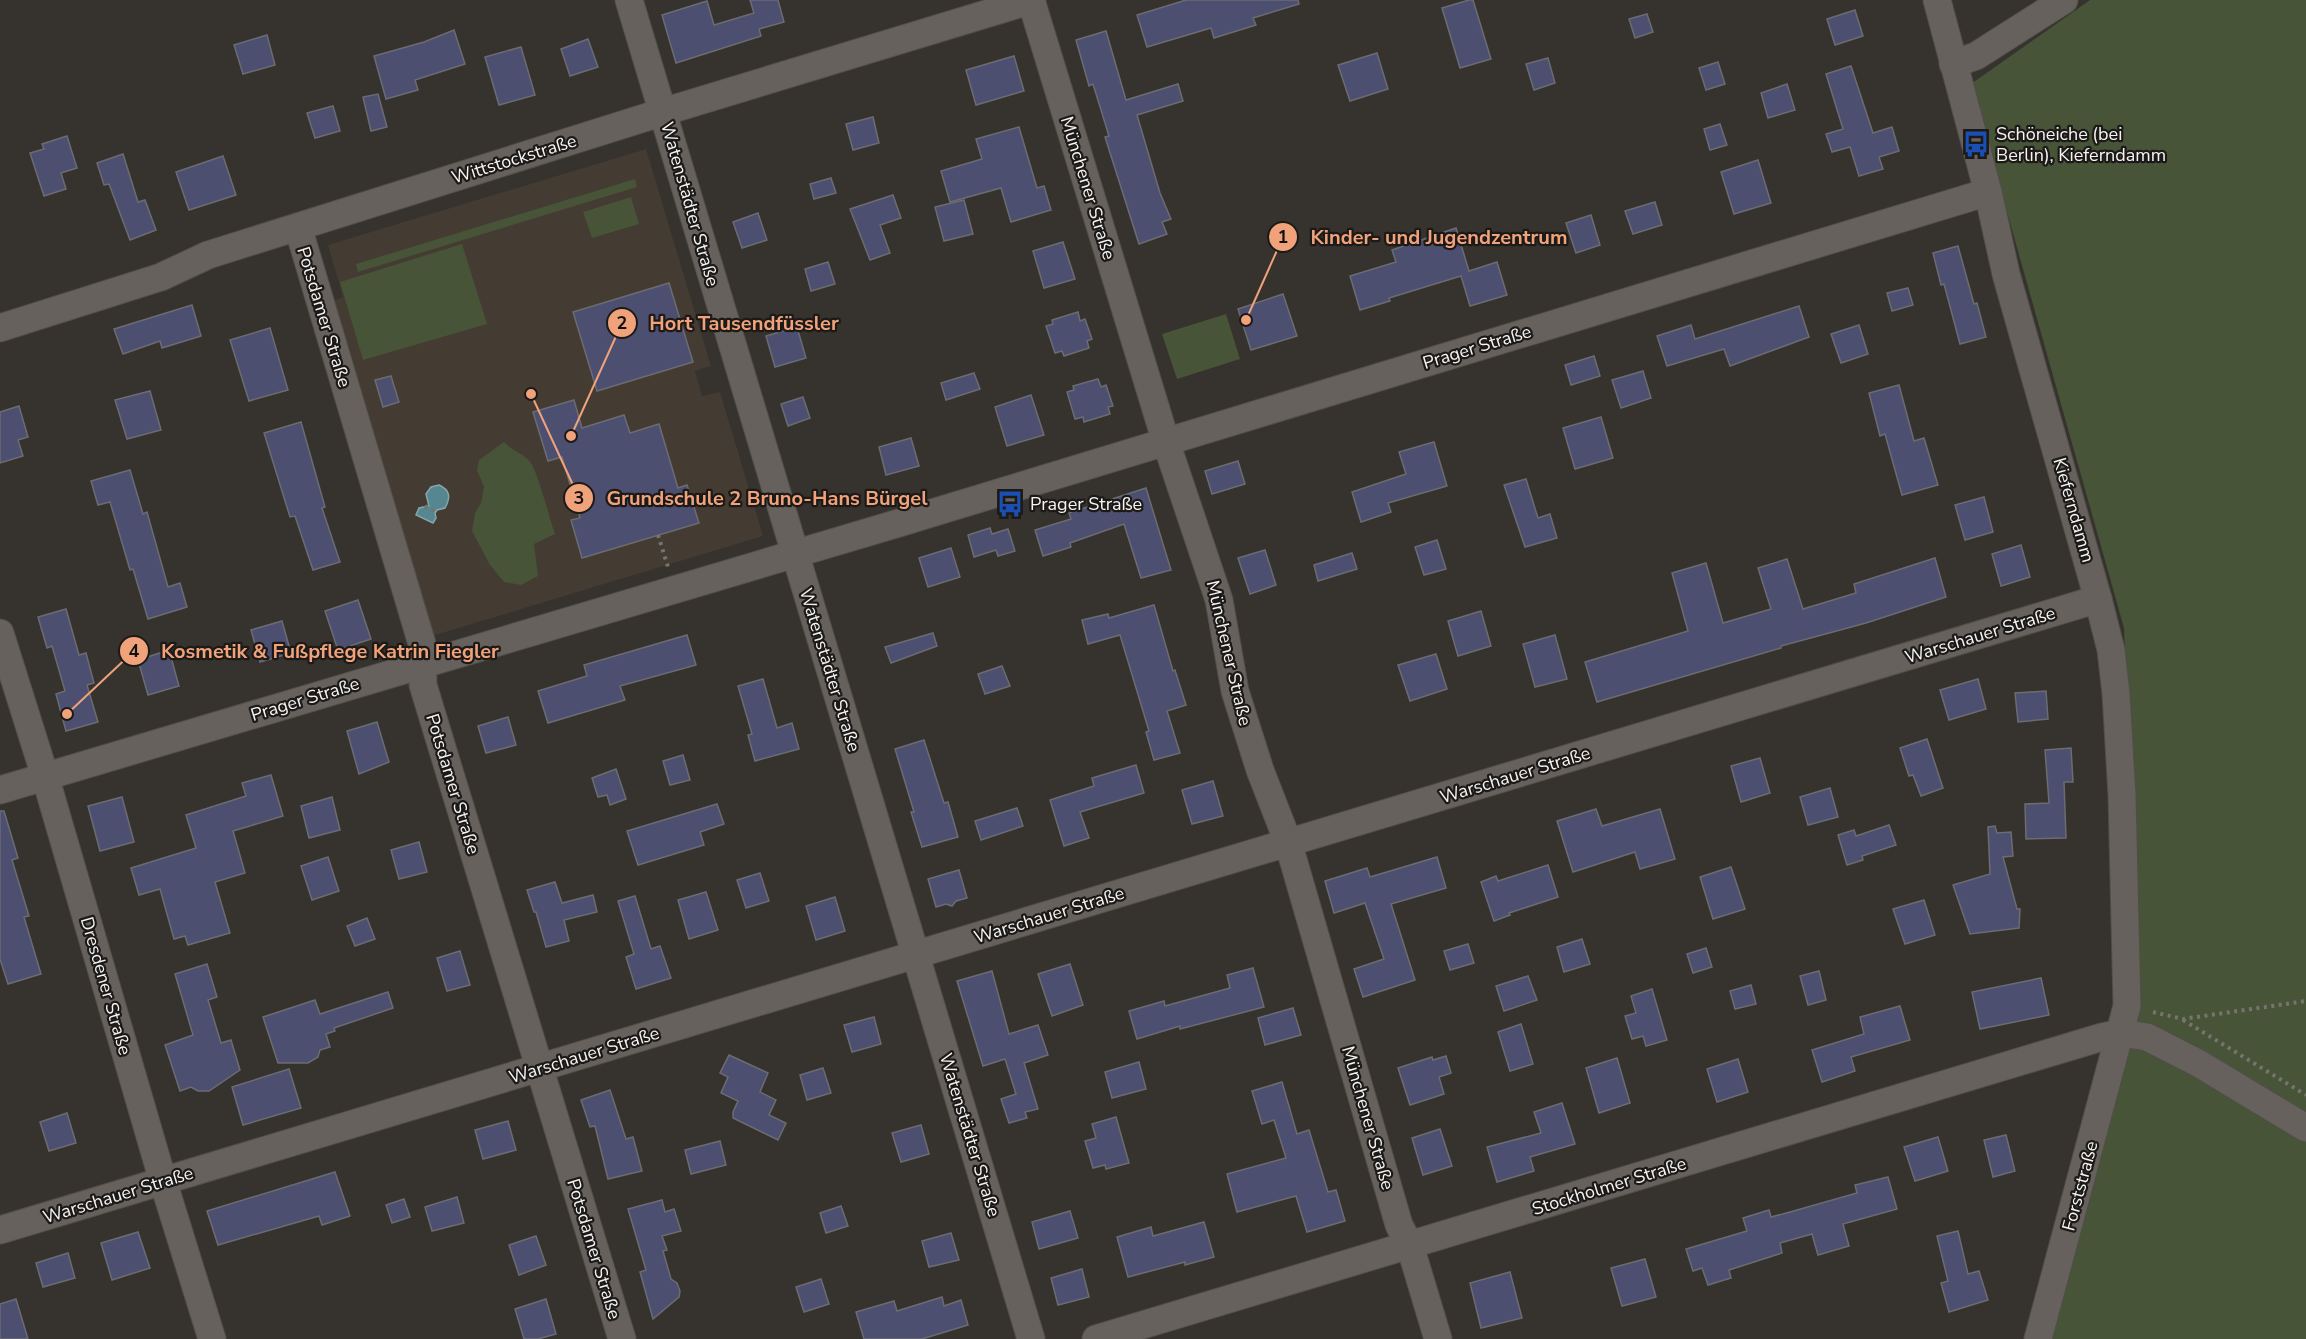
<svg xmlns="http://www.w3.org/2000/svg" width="2306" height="1339" viewBox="0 0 2306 1339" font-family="'Nunito Sans',sans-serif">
  <rect width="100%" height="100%" fill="#36322e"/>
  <path fill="#443b32" d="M646,149L711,366L695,371L702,396L720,392L763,536L432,636L332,302L343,297L328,245Z"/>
  <g fill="#475438">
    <path d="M2090,0H2306V1339H2049L2138,989L2124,628L1971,84Z"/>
    <path d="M635,179L637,187L358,272L356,264Z"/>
    <path d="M631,197L639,224L592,238L583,212Z"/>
    <path d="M462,244L487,324L363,360L340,282Z"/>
    <path d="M1226,314L1240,359L1177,379L1162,334Z"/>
    <path d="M504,442C512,451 523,453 530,462C537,469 550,520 555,534L534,544L538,576L521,585L504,582L490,565L472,531L475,513L481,503L484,487L477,470L479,460Z"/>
  </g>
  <path fill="#568690" stroke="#86a7ad" stroke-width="1.5" d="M439,485C450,490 451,497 445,508L437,510L435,513L436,518L433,523L416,515L419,508L429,506L426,494L431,487Z"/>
  <g fill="#4d4f70" stroke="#6b6c72" stroke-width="1.5">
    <path d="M750,0H778L784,22L759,29L761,36L676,63L662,15L707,1L714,25L754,13Z"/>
    <path d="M1186,0H1298L1299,4L1253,18L1256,25L1214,38L1211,28L1147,47L1137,15Z"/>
    <path d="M1469,0H1473L1491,59L1460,68L1442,8Z"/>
    <path d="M1855,10L1863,36L1835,45L1827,19Z"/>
    <path d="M1647,14L1653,32L1635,38L1629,19Z"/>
    <path d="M454,30L465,64L415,80L418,90L386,99L374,56L424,42Z"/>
    <path d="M1106,31L1126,100L1178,84L1183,101L1137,115L1160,193L1171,219L1162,222L1167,234L1139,244L1105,137L1109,136L1093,84L1089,86L1076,40Z"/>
    <path d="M267,35L275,65L243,74L234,45Z"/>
    <path d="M588,39L598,67L570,76L561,49Z"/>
    <path d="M521,47L535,95L499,105L485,57Z"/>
    <path d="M1377,53L1388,89L1350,101L1338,65Z"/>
    <path d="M1014,56L1024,91L976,105L966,70Z"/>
    <path d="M1548,58L1555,83L1534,90L1526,64Z"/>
    <path d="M1718,62L1725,84L1706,90L1699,68Z"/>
    <path d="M1851,66L1873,133L1892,127L1899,151L1879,157L1883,169L1859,176L1850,147L1832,152L1826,134L1843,129L1826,74Z"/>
    <path d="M1787,84L1795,110L1768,118L1761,93Z"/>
    <path d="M378,94L387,127L371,131L363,97Z"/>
    <path d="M333,106L340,131L315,138L307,113Z"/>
    <path d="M873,117L879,143L853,150L846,124Z"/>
    <path d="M1720,124L1727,145L1710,150L1704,129Z"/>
    <path d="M1019,127L1037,188L1044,186L1051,210L1011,222L1001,188L950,202L941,171L982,159L976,139Z"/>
    <path d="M67,136L77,168L61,173L66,189L44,196L30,153L44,149L42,144Z"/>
    <path d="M123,154L138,202L145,200L156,230L130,240L109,184L104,185L97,163Z"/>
    <path d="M223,156L236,195L189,210L176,172Z"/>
    <path d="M1758,160L1771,203L1734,214L1721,172Z"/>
    <path d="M831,178L836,193L814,199L810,184Z"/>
    <path d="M893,195L901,218L880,225L890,253L870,260L850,209Z"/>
    <path d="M964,200L973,234L944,241L935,207Z"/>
    <path d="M1655,202L1662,225L1633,234L1625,211Z"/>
    <path d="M758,213L767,240L742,248L733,222Z"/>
    <path d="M1591,215L1600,245L1576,253L1566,223Z"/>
    <path d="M1456,228L1469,271L1497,262L1507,295L1470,306L1461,276L1389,298L1390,301L1360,310L1350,276L1396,262L1392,250Z"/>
    <path d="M1063,242L1075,279L1044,288L1033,251Z"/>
    <path d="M1958,246L1974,304L1977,303L1986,337L1960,344L1944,284L1941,285L1933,253Z"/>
    <path d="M828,262L835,284L811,291L805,269Z"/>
    <path d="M669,283L693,362L597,391L573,312Z"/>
    <path d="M1908,288L1913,305L1892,311L1887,293Z"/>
    <path d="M1283,294L1297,336L1251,350L1238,309Z"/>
    <path d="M192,305L201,336L162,348L160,341L123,354L114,329Z"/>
    <path d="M1799,306L1809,337L1730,366L1724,349L1667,366L1657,336L1691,325L1695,339Z"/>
    <path d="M1078,312L1080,321L1085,319L1092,339L1087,341L1089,348L1064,356L1062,351L1055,353L1046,326L1053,324L1052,320Z"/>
    <path d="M1859,325L1868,354L1841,363L1831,334Z"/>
    <path d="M797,327L806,358L775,367L766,336Z"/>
    <path d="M270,328L288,390L249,401L230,340Z"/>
    <path d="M1594,356L1600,376L1571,385L1565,365Z"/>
    <path d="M1643,371L1651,398L1621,408L1612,380Z"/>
    <path d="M974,373L980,389L946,400L941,383Z"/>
    <path d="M391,376L399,402L383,407L375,380Z"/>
    <path d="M1098,379L1101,387L1106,385L1113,406L1108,407L1110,414L1084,422L1083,417L1075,419L1067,392L1074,390L1073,386Z"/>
    <path d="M1899,385L1914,441L1924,438L1938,485L1902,495L1885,434L1880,436L1869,393Z"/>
    <path d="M150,391L161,430L127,439L115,400Z"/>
    <path d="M1031,395L1044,435L1007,446L995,407Z"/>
    <path d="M803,397L810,418L788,426L781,404Z"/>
    <path d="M574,400L582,428L624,415L630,433L659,424L678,488L687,485L699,523L582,558L571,520L580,518L562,457L548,461L533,412Z"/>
    <path d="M19,406L28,437L18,440L23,456L0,463V412Z"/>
    <path d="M1601,417L1613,458L1575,469L1563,428Z"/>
    <path d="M301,422L325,507L322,508L340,562L313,570L295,516L290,517L264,433Z"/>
    <path d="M911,438L919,466L886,475L879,447Z"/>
    <path d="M1434,442L1447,486L1388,503L1391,512L1361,522L1352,492L1406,474L1399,452Z"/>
    <path d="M1238,461L1245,484L1212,494L1205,471Z"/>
    <path d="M130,470L143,514L147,512L168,587L180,583L187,607L148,619L133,569L130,570L110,502L98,505L91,481Z"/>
    <path d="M1526,479L1538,518L1550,514L1557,538L1525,547L1504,485Z"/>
    <path d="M1146,488L1171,570L1141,578L1124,524L1070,543L1071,547L1043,556L1035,530L1071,519L1069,513Z"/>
    <path d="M1984,497L1993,532L1965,540L1955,505Z"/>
    <path d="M990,528L992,534L1008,529L1015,551L998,556L996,550L974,557L968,535Z"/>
    <path d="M1437,540L1446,569L1424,575L1415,547Z"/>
    <path d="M2021,545L2030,577L2001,586L1992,554Z"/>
    <path d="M951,548L960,577L928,587L919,558Z"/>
    <path d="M1265,550L1276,585L1250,594L1238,558Z"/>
    <path d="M1352,553L1357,569L1318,581L1314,565Z"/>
    <path d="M1935,558L1946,597L1866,623L1781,646V648L1597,702L1585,662L1688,631L1672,573L1706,563L1723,623L1771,609L1758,568L1787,559L1803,609L1856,593L1854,584Z"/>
    <path d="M358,600L371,639L338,650L325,611Z"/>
    <path d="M1154,605L1173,671L1175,670L1186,705L1167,711L1180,753L1154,760L1146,732L1149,731L1120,635L1088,644L1082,620L1108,614L1109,618Z"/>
    <path d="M66,609L79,655L86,653L94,683L87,685L98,722L66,731L56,694L65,691L52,646L47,648L38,617Z"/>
    <path d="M1481,611L1491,646L1458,656L1448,621Z"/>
    <path d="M282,621L291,653L260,662L251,630Z"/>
    <path d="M933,633L937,646L891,663L885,647Z"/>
    <path d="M687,635L696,665L620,686L625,700L548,723L538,691L587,676L584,665Z"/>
    <path d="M1555,635L1567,679L1535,687L1523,644Z"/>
    <path d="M169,650L179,686L148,695L138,660Z"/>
    <path d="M1436,654L1447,689L1410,701L1398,665Z"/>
    <path d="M1002,666L1010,686L985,694L978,674Z"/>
    <path d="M763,679L777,728L792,723L799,749L755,761L748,735L752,734L738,686Z"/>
    <path d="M1978,679L1986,709L1949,720L1940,690Z"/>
    <path d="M2046,691L2048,719L2018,722L2015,693Z"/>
    <path d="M508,717L516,745L486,753L478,726Z"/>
    <path d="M377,722L389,762L359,774L347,731Z"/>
    <path d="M1927,739L1943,788L1921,796L1913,775L1909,776L1900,748Z"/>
    <path d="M924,740L944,803L948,802L958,837L922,847L911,812H914L895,749Z"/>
    <path d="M2071,748L2073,782H2064L2066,838L2026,839L2025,804L2049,803L2045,750Z"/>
    <path d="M683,755L690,780L670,785L663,761Z"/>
    <path d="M1760,758L1770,793L1741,802L1731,766Z"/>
    <path d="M1136,765L1144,793L1080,812L1089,838L1064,846L1050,800L1094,786L1092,778Z"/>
    <path d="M616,769L626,799L610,805L607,795L598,797L592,778Z"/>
    <path d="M271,775L283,816L233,831L245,873L215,882L230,933L188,945L185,936L174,939L160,889L139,895L131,868L196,848L186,815L246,796L242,783Z"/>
    <path d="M1213,781L1223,816L1192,824L1182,790Z"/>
    <path d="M1830,788L1838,817L1808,825L1800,797Z"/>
    <path d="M122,797L134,842L100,851L88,806Z"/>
    <path d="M332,797L340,830L309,838L301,806Z"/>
    <path d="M717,804L724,824L700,832L704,845L638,865L627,831Z"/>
    <path d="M1017,808L1023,826L981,840L975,821Z"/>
    <path d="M1596,809L1602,826L1660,809L1675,859L1640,869L1635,852L1573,872L1557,821Z"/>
    <path d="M0,811H4L18,858L12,860L29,916L24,917L41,974L8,984L0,959Z"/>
    <path d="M1889,825L1896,845L1862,856L1863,860L1847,865L1838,835L1854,830L1856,836Z"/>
    <path d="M1995,826L1997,833L2011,832L2013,856L2003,857L2017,909H2020L2019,928L1970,934L1953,885L1990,874L1988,827Z"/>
    <path d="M419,842L427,872L399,879L391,850Z"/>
    <path d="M328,857L339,891L312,900L301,866Z"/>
    <path d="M1437,857L1446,888L1391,904L1415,980L1363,997L1354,969L1384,959L1365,903L1334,913L1325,881L1367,868L1370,877Z"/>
    <path d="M1548,865L1558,897L1509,913L1510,915L1494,921L1481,882L1496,876L1498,881Z"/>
    <path d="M1731,867L1745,909L1713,919L1700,877Z"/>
    <path d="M959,870L967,898L956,901L952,906L946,904L936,907L928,879Z"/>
    <path d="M760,873L769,901L746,908L737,880Z"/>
    <path d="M555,882L562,903L593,895L597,912L564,920L569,941L546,947L536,912H534L527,890Z"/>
    <path d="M706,892L718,930L689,939L678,900Z"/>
    <path d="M635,896L651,949L660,946L671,978L636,989L626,957L634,954L618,901Z"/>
    <path d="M835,897L845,931L816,940L806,906Z"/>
    <path d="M1924,900L1935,935L1905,944L1893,909Z"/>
    <path d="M367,918L375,939L355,946L347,926Z"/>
    <path d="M1582,939L1590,964L1564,972L1557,947Z"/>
    <path d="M1468,944L1474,963L1450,970L1444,951Z"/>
    <path d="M1706,948L1712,967L1693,973L1687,954Z"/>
    <path d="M460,951L470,985L447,991L437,958Z"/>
    <path d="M207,964L217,997L208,1000L221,1043L231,1040L240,1070L209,1091H198L191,1087L180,1091L165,1045L193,1035L175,974Z"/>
    <path d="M1070,964L1083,1005L1052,1016L1038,974Z"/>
    <path d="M1253,968L1264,1007L1180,1029V1026L1137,1039L1129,1011L1164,1001L1165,1006L1230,988L1227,975Z"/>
    <path d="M992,971L1009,1034L1038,1025L1048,1055L1024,1063L1038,1109L1025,1112L1027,1118L1009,1123L1001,1099L1016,1094L1005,1059L983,1066L957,981Z"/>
    <path d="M1819,971L1826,1000L1808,1005L1800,976Z"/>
    <path d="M1528,976L1537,1000L1504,1011L1496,986Z"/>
    <path d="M2041,978L2049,1015L1980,1029L1972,992Z"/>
    <path d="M1751,985L1756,1004L1735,1009L1730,991Z"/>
    <path d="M1652,989L1667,1040L1646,1046L1643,1036L1632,1039L1625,1016L1636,1013L1631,996Z"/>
    <path d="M388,992L393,1008L334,1028L335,1031L326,1034L330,1047L320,1050L318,1057L308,1063H278L263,1017L315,1000L320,1014Z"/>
    <path d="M1900,1006L1910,1040L1851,1057L1855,1071L1822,1082L1812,1050L1864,1034L1860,1017Z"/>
    <path d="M1293,1008L1301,1035L1265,1045L1258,1018Z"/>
    <path d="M874,1017L881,1044L852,1052L844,1025Z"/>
    <path d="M1521,1024L1533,1064L1510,1071L1498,1032Z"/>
    <path d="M729,1055L768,1073L760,1092L776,1100L769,1115L786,1123L778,1140L733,1118V1112L738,1101L721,1093L728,1077L720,1073Z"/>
    <path d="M1446,1056L1451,1073L1439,1077L1444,1094L1410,1105L1398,1068L1432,1057L1433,1060Z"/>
    <path d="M1617,1058L1630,1103L1599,1113L1586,1068Z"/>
    <path d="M1738,1059L1748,1092L1717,1102L1707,1069Z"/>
    <path d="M1139,1062L1146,1089L1112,1098L1105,1072Z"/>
    <path d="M823,1068L831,1093L807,1100L800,1075Z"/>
    <path d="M289,1069L301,1108L243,1125L232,1087Z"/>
    <path d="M1282,1082L1297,1134L1309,1130L1328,1192L1336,1190L1345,1221L1307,1232L1296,1196L1237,1212L1227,1174L1286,1158L1274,1120L1262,1124L1252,1091Z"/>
    <path d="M610,1090L626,1139L633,1137L642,1171L608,1179L595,1126L590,1127L581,1100Z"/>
    <path d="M1562,1103L1575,1144L1530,1157L1534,1171L1497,1182L1487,1147L1541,1133L1534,1112Z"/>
    <path d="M67,1113L76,1143L49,1151L40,1122Z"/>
    <path d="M1116,1117L1129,1163L1106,1169L1105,1165L1093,1168L1085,1141L1096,1138L1092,1124Z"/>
    <path d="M508,1121L516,1150L483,1159L475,1130Z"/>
    <path d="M921,1125L929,1154L901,1162L892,1133Z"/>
    <path d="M1440,1129L1452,1166L1423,1175L1412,1138Z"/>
    <path d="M2006,1135L2015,1171L1993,1177L1984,1140Z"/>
    <path d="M1938,1137L1948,1171L1915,1181L1904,1147Z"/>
    <path d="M720,1141L726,1165L691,1174L685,1150Z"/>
    <path d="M335,1172L350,1216L322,1225L319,1216L218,1245L207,1211Z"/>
    <path d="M1888,1177L1897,1209L1843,1224L1849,1246L1818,1255L1812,1234L1780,1243L1782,1253L1729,1270L1731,1278L1708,1285L1702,1268L1693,1271L1686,1249L1747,1231L1743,1218L1769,1210L1771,1217L1790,1212L1857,1193L1855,1185Z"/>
    <path d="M457,1197L464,1223L432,1231L425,1207Z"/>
    <path d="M404,1199L410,1217L392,1223L386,1205Z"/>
    <path d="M662,1200L665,1212L674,1209L681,1231L662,1236L667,1250L663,1251L671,1279L677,1283L680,1291L679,1297L653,1319L640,1272L646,1270L628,1209Z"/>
    <path d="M841,1206L848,1226L826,1233L820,1213Z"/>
    <path d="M1070,1211L1078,1238L1039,1249L1032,1222Z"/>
    <path d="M1204,1222L1214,1257L1185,1265V1262L1128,1277L1117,1237L1151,1227L1153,1236Z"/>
    <path d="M1958,1231L1968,1274L1979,1271L1988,1300L1949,1312L1941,1283L1948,1281L1937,1236Z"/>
    <path d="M138,1232L150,1268L112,1280L101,1243Z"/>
    <path d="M951,1233L959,1260L929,1267L922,1241Z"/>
    <path d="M536,1236L546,1265L519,1275L509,1245Z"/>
    <path d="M68,1253L75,1278L43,1287L36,1263Z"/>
    <path d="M1645,1259L1656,1297L1622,1306L1611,1268Z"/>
    <path d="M1082,1269L1089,1297L1058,1305L1051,1278Z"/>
    <path d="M1510,1272L1522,1318L1481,1328L1470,1283Z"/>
    <path d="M821,1279L829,1304L804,1312L796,1287Z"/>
    <path d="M942,1297L944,1306L961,1300L968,1325L922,1339H864L856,1312L894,1301L897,1311Z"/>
    <path d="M16,1299L28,1339H0V1304Z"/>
    <path d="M546,1299L556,1334L538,1339H524L515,1309Z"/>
  </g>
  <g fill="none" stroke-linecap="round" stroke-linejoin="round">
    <g stroke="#514e4a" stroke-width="29">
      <g id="minor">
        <path d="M629,0L1031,1339"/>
        <path d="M1031,0L1166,442L1219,600L1235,691L1260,770L1288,842L1399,1225L1410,1246L1438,1339"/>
        <path d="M1937,0L1988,192L2006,274L2098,599L2111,650L2116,694L2122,795L2127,1006L2038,1339"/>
        <path d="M1953,64L1976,56L2064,0"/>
        <path d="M298,227L422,644L423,685L622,1339"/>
        <path d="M0,328L161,277L208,255L663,112L1032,0"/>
        <path d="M0,633L45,776L163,1181L212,1339"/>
        <path d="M0,790L899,523L1988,192"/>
        <path d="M0,1230L2098,599"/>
        <path d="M1096,1339L2102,1037L2121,1033L2147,1037L2198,1063L2306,1128"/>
      </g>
    </g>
    <g stroke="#777470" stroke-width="4" stroke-dasharray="3 4.5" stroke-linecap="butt">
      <path d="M425,506L438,513"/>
      <path d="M658,535L668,567"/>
      <path d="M2153,1012L2183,1019L2306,1001"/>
      <path d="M2183,1020L2306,1095"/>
    </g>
    <use href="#minor" stroke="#66615d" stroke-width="27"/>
  </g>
  <defs>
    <g id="bus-bare" transform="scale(2.07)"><path d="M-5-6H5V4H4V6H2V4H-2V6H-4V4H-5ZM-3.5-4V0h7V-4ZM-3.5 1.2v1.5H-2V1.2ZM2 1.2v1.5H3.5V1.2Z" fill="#1a4fb4" stroke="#1c1a18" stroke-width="2.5" paint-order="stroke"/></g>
  </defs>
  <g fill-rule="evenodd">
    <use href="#bus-bare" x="1976" y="144"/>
    <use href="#bus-bare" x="1010" y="504"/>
  </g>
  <g text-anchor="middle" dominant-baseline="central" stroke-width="4.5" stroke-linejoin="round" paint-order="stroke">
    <g font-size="18" fill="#f6f3f0" stroke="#1c1a18" text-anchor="start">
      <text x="1996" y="134">Schöneiche (bei<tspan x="1996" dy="21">Berlin), Kieferndamm</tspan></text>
      <text x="1030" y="504">Prager Straße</text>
    </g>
    <g font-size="18" fill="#f6f3f0" stroke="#1c1a18">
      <text transform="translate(514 159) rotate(-17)">Wittstockstraße</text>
      <text transform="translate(1088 188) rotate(73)">Münchener Straße</text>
      <text transform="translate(690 204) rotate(74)">Watenstädter Straße</text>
      <text transform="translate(324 317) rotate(73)">Potsdamer Straße</text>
      <text transform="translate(1477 347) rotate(-17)">Prager Straße</text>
      <text transform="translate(2074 510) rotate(74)">Kieferndamm</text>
      <text transform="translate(1980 635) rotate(-17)">Warschauer Straße</text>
      <text transform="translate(1229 653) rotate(77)">Münchener Straße</text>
      <text transform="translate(830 670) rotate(73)">Watenstädter Straße</text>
      <text transform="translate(305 699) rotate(-17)">Prager Straße</text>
      <text transform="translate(1515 775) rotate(-17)">Warschauer Straße</text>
      <text transform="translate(453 784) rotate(73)">Potsdamer Straße</text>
      <text transform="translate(1049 915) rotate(-17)">Warschauer Straße</text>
      <text transform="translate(106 986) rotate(74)">Dresdener Straße</text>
      <text transform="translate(584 1055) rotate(-17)">Warschauer Straße</text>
      <text transform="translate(1368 1118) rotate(74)">Münchener Straße</text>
      <text transform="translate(970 1135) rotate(73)">Watenstädter Straße</text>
      <text transform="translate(1609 1186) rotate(-17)">Stockholmer Straße</text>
      <text transform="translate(2080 1186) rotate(-75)">Forststraße</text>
      <text transform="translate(118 1195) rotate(-17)">Warschauer Straße</text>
      <text transform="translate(594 1249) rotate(73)">Potsdamer Straße</text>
    </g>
  </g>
  <path fill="none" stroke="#f0a27a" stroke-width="2" d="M1246 320L1283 237M571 436L622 323M531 394L579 498M67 714L134 651"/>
  <g fill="#f0a27a" stroke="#1c1a18" stroke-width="2">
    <circle cx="1246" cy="320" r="6"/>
    <circle cx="571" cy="436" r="6"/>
    <circle cx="531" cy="394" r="6"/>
    <circle cx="67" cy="714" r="6"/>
    <circle cx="1283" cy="237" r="15"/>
    <circle cx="622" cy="323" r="15"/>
    <circle cx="579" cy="498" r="15"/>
    <circle cx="134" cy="651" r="15"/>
  </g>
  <g font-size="18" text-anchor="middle" font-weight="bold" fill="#111">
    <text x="1283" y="243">1</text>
    <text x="622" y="329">2</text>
    <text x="579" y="504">3</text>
    <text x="134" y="657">4</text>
  </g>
  <g font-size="20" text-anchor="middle" font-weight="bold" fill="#f0a27a" stroke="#1c1a18" stroke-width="4.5" stroke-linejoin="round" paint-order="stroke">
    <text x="1439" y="244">Kinder- und Jugendzentrum</text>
    <text x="744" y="330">Hort Tausendfüssler</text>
    <text x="767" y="505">Grundschule 2 Bruno-Hans Bürgel</text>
    <text x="330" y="658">Kosmetik &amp; Fußpflege Katrin Fiegler</text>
  </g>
</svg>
